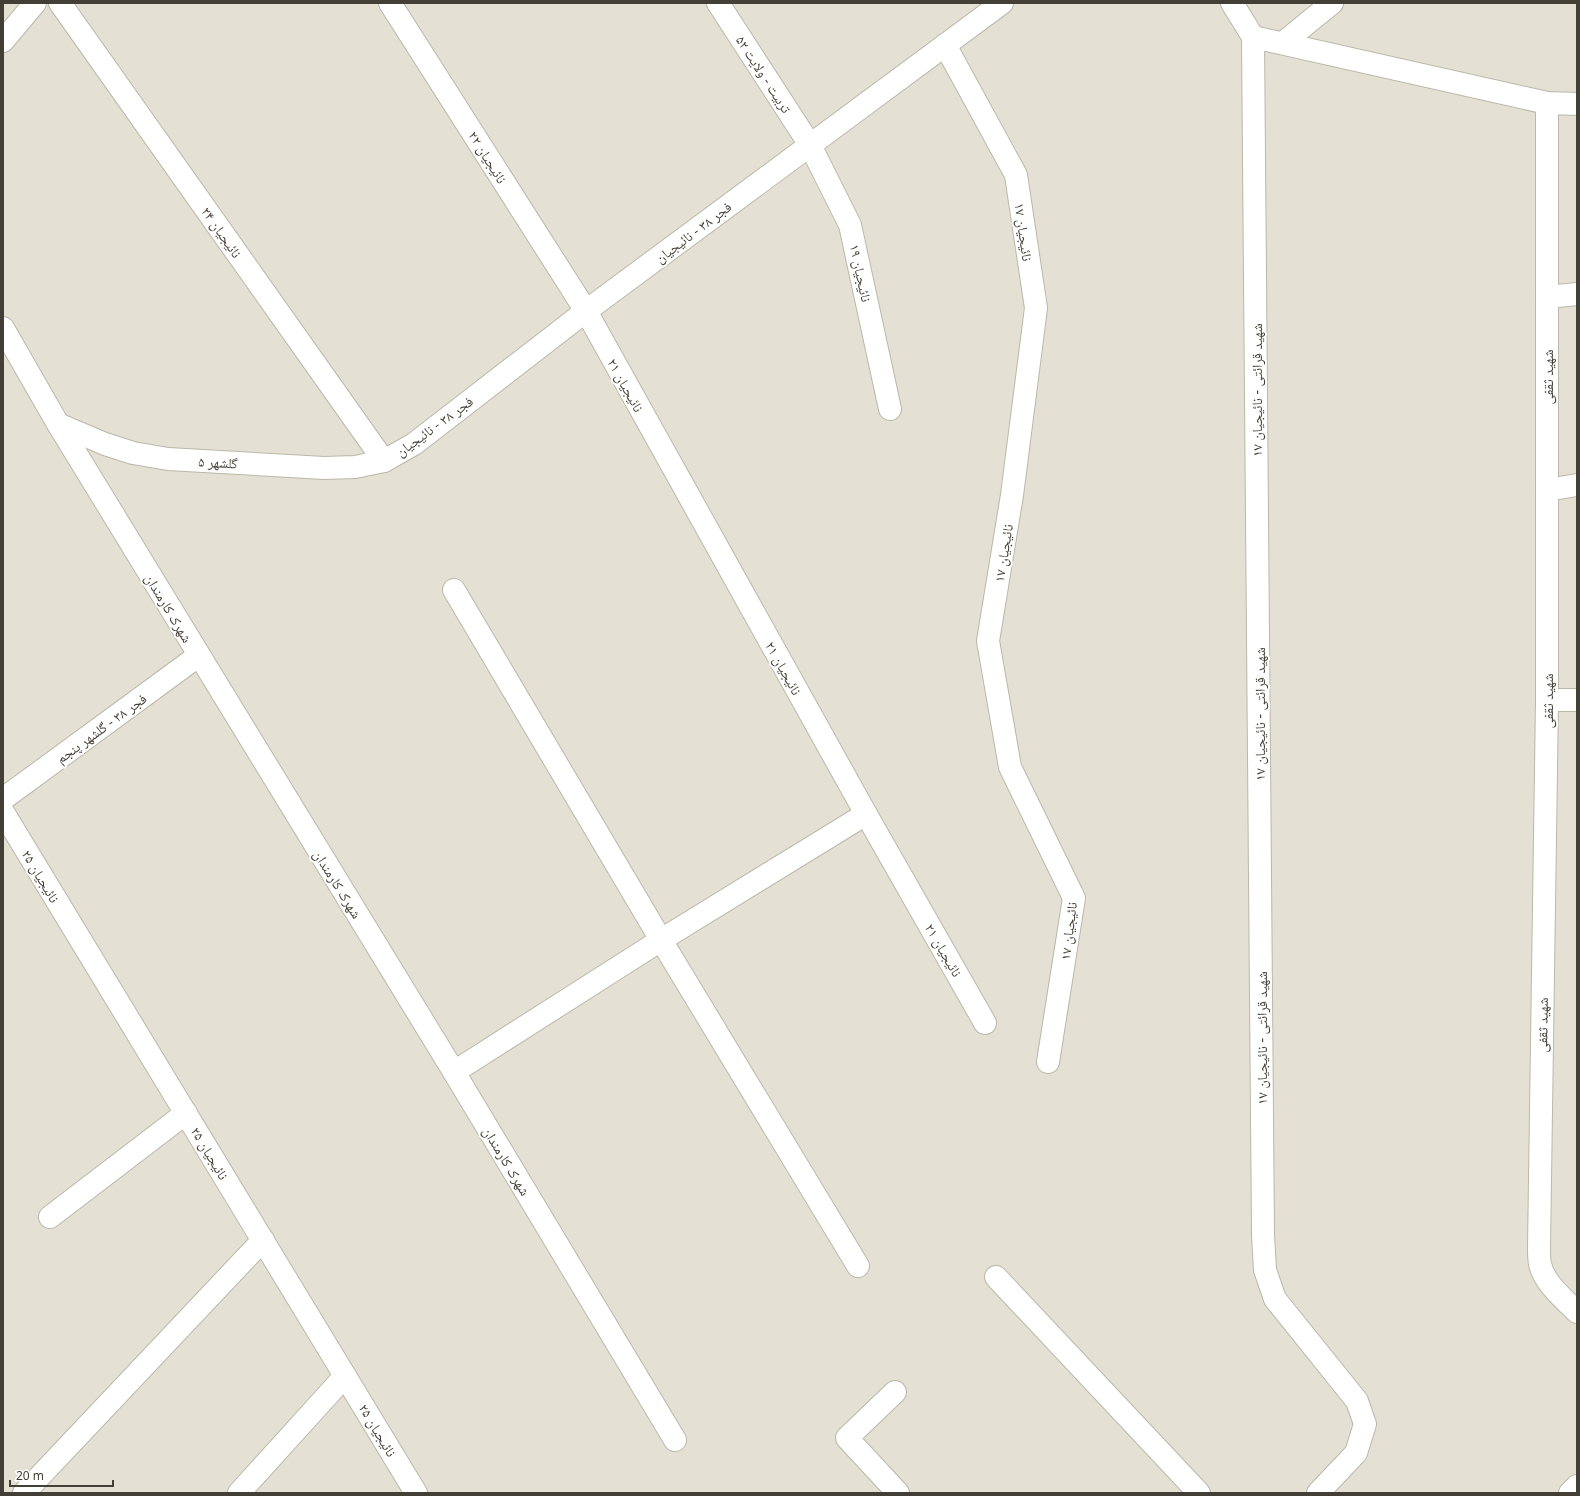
<svg xmlns="http://www.w3.org/2000/svg" width="1580" height="1496" viewBox="0 0 1580 1496" font-family="'Noto Sans','Noto Naskh Arabic',sans-serif">
  <rect width="100%" height="100%" fill="#f1eee6"/>
  <rect fill="#e4e1d4" x="3" y="3" width="1574" height="1490"/>
  <g fill="none" stroke-linecap="round" stroke-linejoin="round">
    <g stroke="#bbb7a9" stroke-width="24">
      <g id="minor">
        <path d="M60,3L384,461"/>
        <path d="M390,3L586,311L866,814L985,1023"/>
        <path d="M718,3L810,145L850,225L890,409"/>
        <path d="M1232,3L1253,37L1263,1235L1265,1270L1275,1299L1357,1401L1365,1424L1356,1453L1318,1493"/>
        <path d="M1253,37L1547,103L1577,104"/>
        <path d="M3,41L35,3"/>
        <path d="M1283,43L1332,3"/>
        <path d="M945,45L1016,175L1036,308L1012,495L988,641L1010,767L1074,898L1048,1062"/>
        <path d="M1547,103V700L1539,1248C1539,1253 1539,1259 1540,1264C1544,1283 1564,1299 1577,1312"/>
        <path d="M1547,297L1577,294"/>
        <path d="M3,328L58,424L454,1072L675,1440"/>
        <path d="M58,424L105,444L133,453L168,459L324,468L355,467L384,461L414,444L586,311L1002,3"/>
        <path d="M1547,490L1577,485"/>
        <path d="M454,590L661,940L858,1266"/>
        <path d="M1547,700H1577"/>
        <path d="M3,799L198,656"/>
        <path d="M3,812L416,1493"/>
        <path d="M454,1072L661,940L866,814"/>
        <path d="M50,1217L186,1113"/>
        <path d="M996,1277L1199,1493"/>
        <path d="M895,1392L847,1438L898,1493"/>
        <path d="M24,1493L263,1240"/>
        <path d="M239,1493L345,1376"/>
        <path d="M1570,1493L1577,1486"/>
      </g>
    </g>
    <use href="#minor" stroke="#fff" stroke-width="22"/>
  </g>
  <g text-anchor="middle" dominant-baseline="central" stroke-width="4" stroke-linejoin="round" paint-order="stroke">
    <g font-size="14" fill="#433f36" stroke="#fff">
      <text transform="translate(764 74) rotate(57)">تربیت - ولایت ۵۲</text>
      <text transform="translate(488 157) rotate(58)">نائیجیان ۲۲</text>
      <text transform="translate(222 232) rotate(55)">نائیجیان ۲۴</text>
      <text transform="translate(693 232) rotate(-37)">فجر ۳۸ - نائیجیان</text>
      <text transform="translate(1024 232) rotate(82)">نائیجیان ۱۷</text>
      <text transform="translate(861 273) rotate(78)">نائیجیان ۱۹</text>
      <text transform="translate(1547 377) rotate(-90)">شهید ثقفی</text>
      <text transform="translate(626 385) rotate(61)">نائیجیان ۲۱</text>
      <text transform="translate(1256 390) rotate(-90)">شهید قرائتی - نائیجیان ۱۷</text>
      <text transform="translate(434 426) rotate(-36)">فجر ۳۸ - نائیجیان</text>
      <text transform="translate(218 462) rotate(3)">گلشهر ۵</text>
      <text transform="translate(1003 553) rotate(-81)">نائیجیان ۱۷</text>
      <text transform="translate(169 608) rotate(59)">شهرک کارمندان</text>
      <text transform="translate(784 668) rotate(61)">نائیجیان ۲۱</text>
      <text transform="translate(1547 701) rotate(-90)">شهید ثقفی</text>
      <text transform="translate(1259 714) rotate(-90)">شهید قرائتی - نائیجیان ۱۷</text>
      <text transform="translate(101 728) rotate(-36)">فجر ۳۸ - گلشهر پنجم</text>
      <text transform="translate(41 876) rotate(59)">نائیجیان ۲۵</text>
      <text transform="translate(338 884) rotate(58)">شهرک کارمندان</text>
      <text transform="translate(1068 931) rotate(-83)">نائیجیان ۱۷</text>
      <text transform="translate(944 950) rotate(60)">نائیجیان ۲۱</text>
      <text transform="translate(1542 1025) rotate(-89)">شهید ثقفی</text>
      <text transform="translate(1261 1038) rotate(-90)">شهید قرائتی - نائیجیان ۱۷</text>
      <text transform="translate(210 1153) rotate(59)">نائیجیان ۲۵</text>
      <text transform="translate(507 1161) rotate(59)">شهرک کارمندان</text>
      <text transform="translate(378 1430) rotate(59)">نائیجیان ۲۵</text>
    </g>
  </g>
  <rect width="1580" height="1496" fill="none" stroke="#433f36" stroke-width="8"/>
  <path d="M10 1480v6h103v-6" fill="none" stroke="#433f36" stroke-width="2"/>
  <text x="16" y="1480" font-size="12" fill="#433f36" stroke="#ffffff" stroke-width="3" paint-order="stroke">20 m</text>
</svg>
